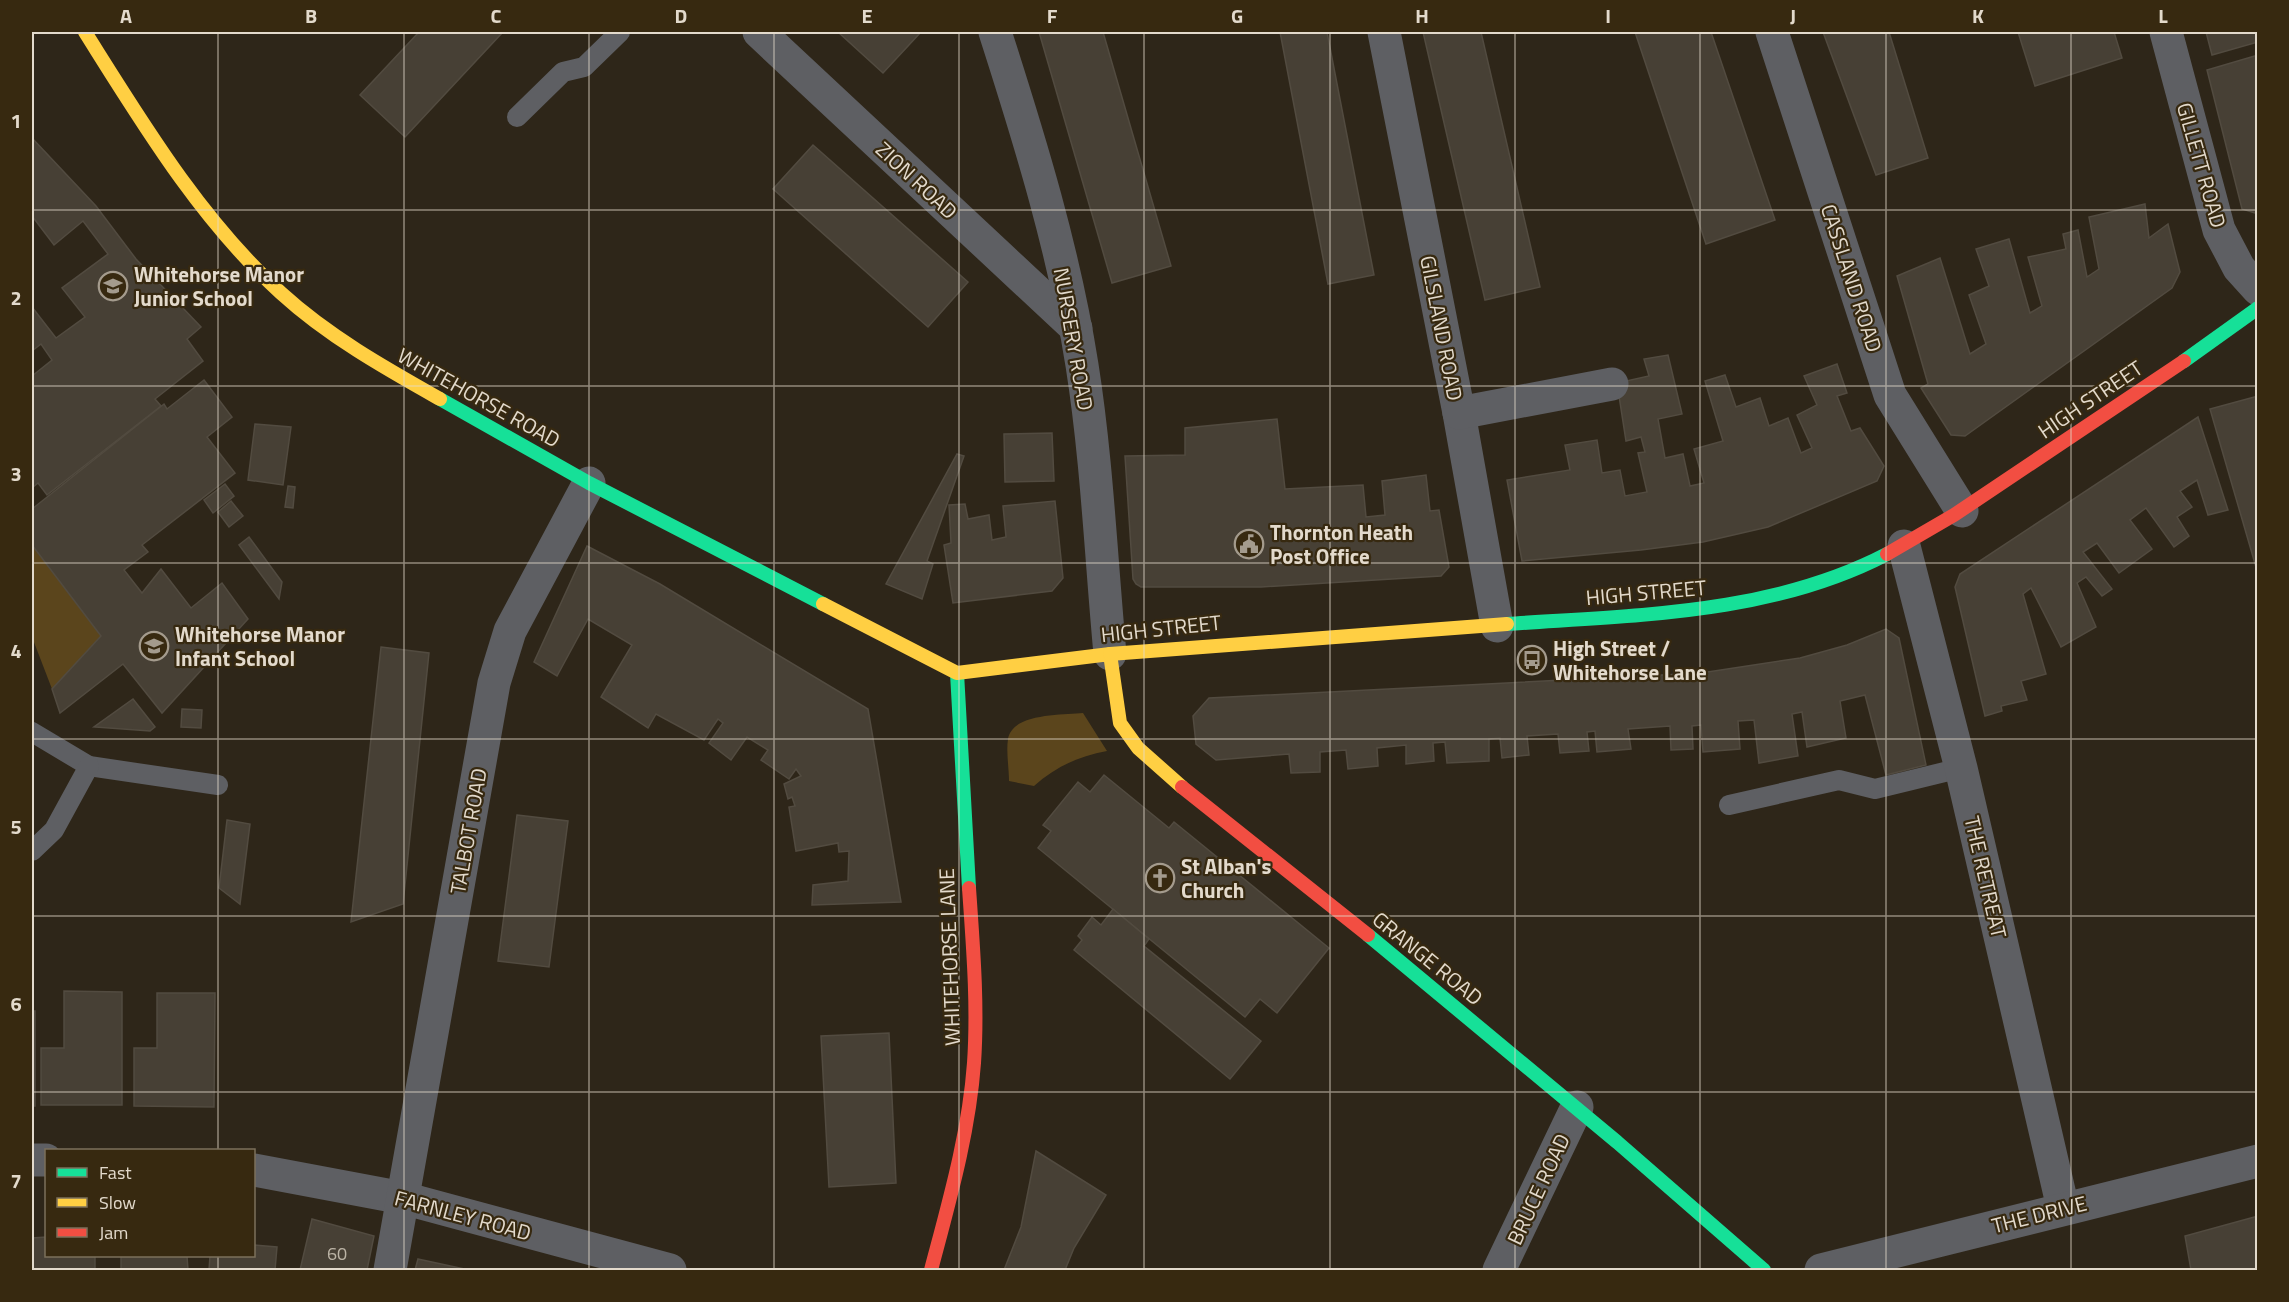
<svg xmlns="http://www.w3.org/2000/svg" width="2289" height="1302" viewBox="0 0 2289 1302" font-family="'Titillium Web',sans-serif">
  <rect width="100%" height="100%" fill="#2e2619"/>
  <g fill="#5b451c">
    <path d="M32,545L101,636L52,689L32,637Z"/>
    <path d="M1083,713L1107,751C1079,756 1055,767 1034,786L1009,781C1009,768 1006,752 1008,739C1012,713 1063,715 1083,713Z"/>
  </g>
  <g fill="#474035" stroke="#524b40" stroke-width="1.5">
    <path d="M419,32H503L405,137L360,95Z"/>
    <path d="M838,32H921L883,73Z"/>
    <path d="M1039,32H1103L1171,266L1112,283Z"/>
    <path d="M1280,32H1327L1374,275L1328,284Z"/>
    <path d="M1423,32H1481L1540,287L1485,300Z"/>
    <path d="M1635,32H1711L1775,220L1706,244Z"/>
    <path d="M1823,32H1889L1928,158L1876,175Z"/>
    <path d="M2018,32H2114L2122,58L2035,86Z"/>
    <path d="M2206,32H2258V42L2212,55Z"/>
    <path d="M2258,55V214L2242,209L2207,70Z"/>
    <path d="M32,138L96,206L136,259L201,327L187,339L203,361L155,399L161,406L47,495L38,483L32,488V376L52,360L41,344L32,351V307L56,338L85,317L62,288L108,254L83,221L54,245L32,216Z"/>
    <path d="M813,145L968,282L928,327L773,189Z"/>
    <path d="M2145,204L2149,238L2168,224L2180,272L2172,288L1965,436L1951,435L1921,388L1928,384L1897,276L1940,258L1970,354L1986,344L1969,295L1989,286L1976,249L2009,239L2030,313L2042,306L2028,257L2066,249L2063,234L2078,230L2087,277L2099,269L2089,217Z"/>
    <path d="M1668,355L1682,414L1658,419L1665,458L1683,454L1690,486L1704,483L1694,449L1723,441L1705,381L1725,375L1736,407L1760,398L1769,426L1788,418L1801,453L1812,448L1797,415L1817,405L1804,376L1837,364L1847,393L1837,396L1851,431L1860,428L1884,466L1877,481L1768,527L1703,542L1641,550L1522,561L1507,480L1570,470L1565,445L1597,440L1602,473L1620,470L1625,496L1647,492L1638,453L1645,452L1641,437L1626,441L1617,383L1649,376L1644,359Z"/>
    <path d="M204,380L232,417L207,437L235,473L142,545L148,552L124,570L142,593L161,569L191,608L222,583L248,619L162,713L123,664L60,713L52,689L101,636L32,545V509L164,404L167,409Z"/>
    <path d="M2258,396V574L2210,409Z"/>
    <path d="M2198,417L2228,510L2208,515L2197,480L2180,491L2192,507L2177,517L2189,536L2174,547L2146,508L2130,520L2152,549L2119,573L2097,543L2083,552L2112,589L2102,596L2086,577L2077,583L2096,627L2061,647L2031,588L2023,594L2046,674L2021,681L2027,700L2001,706L2002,711L1985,716L1955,587L1960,574Z"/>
    <path d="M1277,419L1285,489L1363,485L1366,517L1385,515L1382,481L1426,475L1430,511L1439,510L1449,567L1441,576L1261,587H1141L1136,584L1133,579L1125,456L1185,455V428Z"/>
    <path d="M255,424L291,427L283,485L248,480Z"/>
    <path d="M1052,433L1054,481L1005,482L1004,434Z"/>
    <path d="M957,454L964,456L927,561L933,564L922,599L886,584Z"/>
    <path d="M225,484L234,496L213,513L204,500Z"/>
    <path d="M288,486L295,487L293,508L285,507Z"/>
    <path d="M231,501L243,516L229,527L218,512Z"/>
    <path d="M1055,501L1063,578L1052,591L953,603L944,545L951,543L949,505L965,504L968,519L989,515L992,540L1006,537L1003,506Z"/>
    <path d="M249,537L282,582L279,599L239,545Z"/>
    <path d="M587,546L660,584L868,709L901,902L812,905L813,885L848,881L849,851L839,852L838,843L796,851L789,807L795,806L792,797L788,799L784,784L801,776L796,769L789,779L761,760L768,750L747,737L731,760L709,743L723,723L718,719L704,740L656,714L648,728L601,697L632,645L588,619L557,676L534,662Z"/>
    <path d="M1886,629L1899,638L1926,765L1886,775L1865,695L1840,701L1846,738L1807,747L1802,712L1792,714L1798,756L1759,763L1754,720L1738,721L1740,749L1703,752L1701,725L1692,726L1693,749L1671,750L1670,726L1628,729L1631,749L1597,752L1595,731L1587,732L1589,751L1560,753L1558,734L1527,736L1529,755L1502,758L1500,738L1489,739V761L1447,763L1445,742L1433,743L1434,761L1406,764V745L1377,748L1378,766L1348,769L1346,750L1320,752V772L1291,773L1289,754L1216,760L1196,744L1193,716L1209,698L1701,673L1800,658L1847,645Z"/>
    <path d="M381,647L429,653L403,904L351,922Z"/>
    <path d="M133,699L155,727L150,731L94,727Z"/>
    <path d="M182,709L202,710L201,728L181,727Z"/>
    <path d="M1104,775L1169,828L1174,822L1329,948L1277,1013L1260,999L1245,1017L1038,848L1051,831L1043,825L1078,782L1090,792Z"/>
    <path d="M517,815L568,821L549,967L498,961Z"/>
    <path d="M227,820L250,824L240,904L219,888Z"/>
    <path d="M1113,909L1149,939L1144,946L1261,1041L1230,1079L1074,950L1082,940L1078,936L1092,917L1101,925Z"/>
    <path d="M64,991L122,992V1105H41V1048H64Z"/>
    <path d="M157,993H215L214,1107L134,1106V1048H157Z"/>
    <rect x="32" y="1011" width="3" height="95"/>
    <path d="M889,1033L896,1183L829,1187L821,1036Z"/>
    <path d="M1036,1151L1106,1195L1074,1248L1065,1270H1004L1021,1227Z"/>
    <path d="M2258,1216V1270H2191L2185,1236Z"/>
    <path d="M312,1219L374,1236L367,1270H300Z"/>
    <path d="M46,1237V1256H95V1270H32V1238Z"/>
    <path d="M254,1245L277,1247L275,1270H209L210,1256H254Z"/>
    <path d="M121,1256H187L188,1270H121Z"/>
    <path d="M418,1259L469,1270H415Z"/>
  </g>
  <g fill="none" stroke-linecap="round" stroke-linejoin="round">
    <g stroke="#5e5f63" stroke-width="20">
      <path d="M517,117L563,72L584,67L620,32"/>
      <path d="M32,732L89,766L218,785"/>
      <path d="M1729,805L1839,780L1875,789L1961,768"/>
      <path d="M32,851L54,830L89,766"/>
    </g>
    <g stroke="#5e5f63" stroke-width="33">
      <path d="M759,32L1076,328"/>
      <path d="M995,32C1030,141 1064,251 1082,365C1097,460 1101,558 1110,654"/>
      <path d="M1384,32L1459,413L1497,626"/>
      <path d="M1772,32L1890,395L1962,511"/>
      <path d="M2166,32L2219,230L2239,268L2258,289"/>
      <path d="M1459,413L1612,384"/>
      <path d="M1904,546L1961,768L2063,1208"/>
      <path d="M32,1160H46"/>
      <path d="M254,1170L403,1198L670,1270"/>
      <path d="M390,1270L494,683L510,631L589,483"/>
      <path d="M1499,1270L1577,1107"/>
      <path d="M1821,1270L2258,1161"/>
    </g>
    <g stroke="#16e098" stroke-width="14">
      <path d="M2184,361L2258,308"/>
      <path d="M440,399L589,483L823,604"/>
      <path d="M1507,624C1635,615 1770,615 1887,554"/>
      <path d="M957,673L969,888"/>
      <path d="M1368,935L1617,1142L1764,1270"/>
    </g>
    <g stroke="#ffcf43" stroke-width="14">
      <path d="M85,32C143,124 200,219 281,293C328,336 385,368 440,399"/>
      <path d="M823,604L957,673L1110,654L1120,723L1138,748L1182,787"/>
      <path d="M1110,654L1507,624"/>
    </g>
    <g stroke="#f24e42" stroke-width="14">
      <path d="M1887,554L1954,515L2184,361"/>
      <path d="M1182,787L1368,935"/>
      <path d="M931,1270C949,1202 969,1133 974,1063C978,1005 973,946 969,888"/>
    </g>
  </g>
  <path fill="none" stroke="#e3dacc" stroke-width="1.5" stroke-opacity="0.55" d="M218,32V1150M404,32V1270M589,32V1270M774,32V1270M959,32V1270M1144,32V1270M1330,32V1270M1515,32V1270M1700,32V1270M1886,32V1270M2071,32V1270M32,210H2258M32,386H2258M32,563H2258M32,739H2258M32,916H2258M32,1092H2258M218,1256V1270"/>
  <defs>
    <g id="school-ring" transform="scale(1.5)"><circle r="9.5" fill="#372910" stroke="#a49b8d" stroke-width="1.5"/><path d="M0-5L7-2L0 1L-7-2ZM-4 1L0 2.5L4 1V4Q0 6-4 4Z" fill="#a49b8d"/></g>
    <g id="civic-ring" transform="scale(1.5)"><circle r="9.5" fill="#372910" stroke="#a49b8d" stroke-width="1.5"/><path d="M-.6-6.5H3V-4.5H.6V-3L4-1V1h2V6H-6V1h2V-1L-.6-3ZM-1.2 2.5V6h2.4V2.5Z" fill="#a49b8d"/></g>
    <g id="bus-ring" transform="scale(1.5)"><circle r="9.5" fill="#372910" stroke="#a49b8d" stroke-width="1.5"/><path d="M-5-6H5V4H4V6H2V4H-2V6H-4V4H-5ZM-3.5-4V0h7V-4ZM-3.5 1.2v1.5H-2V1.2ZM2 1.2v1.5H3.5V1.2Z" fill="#a49b8d"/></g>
    <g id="church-ring" transform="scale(1.5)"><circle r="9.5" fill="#372910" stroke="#a49b8d" stroke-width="1.5"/><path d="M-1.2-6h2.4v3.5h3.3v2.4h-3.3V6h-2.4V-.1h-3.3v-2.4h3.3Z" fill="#a49b8d"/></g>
  </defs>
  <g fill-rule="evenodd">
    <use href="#school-ring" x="113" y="286"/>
    <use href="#civic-ring" x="1249" y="544"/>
    <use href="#school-ring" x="154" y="646"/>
    <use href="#bus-ring" x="1532" y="660"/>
    <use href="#church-ring" x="1160" y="878"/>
  </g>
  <g text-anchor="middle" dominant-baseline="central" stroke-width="4.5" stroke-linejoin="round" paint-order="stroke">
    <g font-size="18" fill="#bcb4a6">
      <text x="337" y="1253">60</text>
    </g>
    <g font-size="21" fill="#e3dacc" stroke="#372910">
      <text transform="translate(2202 165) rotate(74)">GILLETT ROAD</text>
      <text transform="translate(917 180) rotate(43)">ZION ROAD</text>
      <text transform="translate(1852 278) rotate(72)">CASSLAND ROAD</text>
      <text transform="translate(1442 328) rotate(79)">GILSLAND ROAD</text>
      <text transform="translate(1074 339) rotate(80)">NURSERY ROAD</text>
      <text transform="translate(479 397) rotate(29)">WHITEHORSE ROAD</text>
      <text transform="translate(2090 399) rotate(-34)">HIGH STREET</text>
      <text transform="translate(1646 592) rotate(-5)">HIGH STREET</text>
      <text transform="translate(1161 628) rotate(-6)">HIGH STREET</text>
      <text transform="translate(468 831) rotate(-80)">TALBOT ROAD</text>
      <text transform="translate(1986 877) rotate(77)">THE RETREAT</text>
      <text transform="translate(949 957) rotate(-92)">WHITEHORSE LANE</text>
      <text transform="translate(1428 958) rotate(39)">GRANGE ROAD</text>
      <text transform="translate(1538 1189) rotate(-65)">BRUCE ROAD</text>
      <text transform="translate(2039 1214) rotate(-14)">THE DRIVE</text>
      <text transform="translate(463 1215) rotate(15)">FARNLEY ROAD</text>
    </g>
    <g font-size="21" font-weight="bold" fill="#e3dacc" stroke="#372910" text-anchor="start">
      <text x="134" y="274">Whitehorse Manor<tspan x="134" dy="24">Junior School</tspan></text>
      <text x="1270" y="532">Thornton Heath<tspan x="1270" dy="24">Post Office</tspan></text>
      <text x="175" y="634">Whitehorse Manor<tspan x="175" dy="24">Infant School</tspan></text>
      <text x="1553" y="648">High Street /<tspan x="1553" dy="24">Whitehorse Lane</tspan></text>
      <text x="1181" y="866">St Alban's<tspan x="1181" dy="24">Church</tspan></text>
    </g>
  </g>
  <rect width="2289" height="1302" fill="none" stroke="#372910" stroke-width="66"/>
  <rect x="45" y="1149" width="210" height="108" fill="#372910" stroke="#7c705b" stroke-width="1.5"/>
  <rect x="57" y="1168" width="30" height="9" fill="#16e098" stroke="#7c705b" stroke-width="1.5"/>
  <text x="99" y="1179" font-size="18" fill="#e3dacc">Fast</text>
  <rect x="57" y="1198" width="30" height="9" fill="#ffcf43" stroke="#7c705b" stroke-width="1.5"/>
  <text x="99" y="1209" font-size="18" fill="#e3dacc">Slow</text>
  <rect x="57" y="1228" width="30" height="9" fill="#f24e42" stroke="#7c705b" stroke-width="1.5"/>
  <text x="99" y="1239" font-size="18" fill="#e3dacc">Jam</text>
  <rect x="33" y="33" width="2223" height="1236" fill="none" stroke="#e3dacc" stroke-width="2"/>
  <g font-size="20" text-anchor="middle" font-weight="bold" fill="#e3dacc">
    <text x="126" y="23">A</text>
    <text x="311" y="23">B</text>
    <text x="496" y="23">C</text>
    <text x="681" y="23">D</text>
    <text x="867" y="23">E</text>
    <text x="1052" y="23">F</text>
    <text x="1237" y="23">G</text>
    <text x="1422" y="23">H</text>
    <text x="1608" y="23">I</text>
    <text x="1793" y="23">J</text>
    <text x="1978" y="23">K</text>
    <text x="2163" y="23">L</text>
    <text x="16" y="128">1</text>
    <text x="16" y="305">2</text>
    <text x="16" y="481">3</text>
    <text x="16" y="658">4</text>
    <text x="16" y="834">5</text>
    <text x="16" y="1011">6</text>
    <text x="16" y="1188">7</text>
  </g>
</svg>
